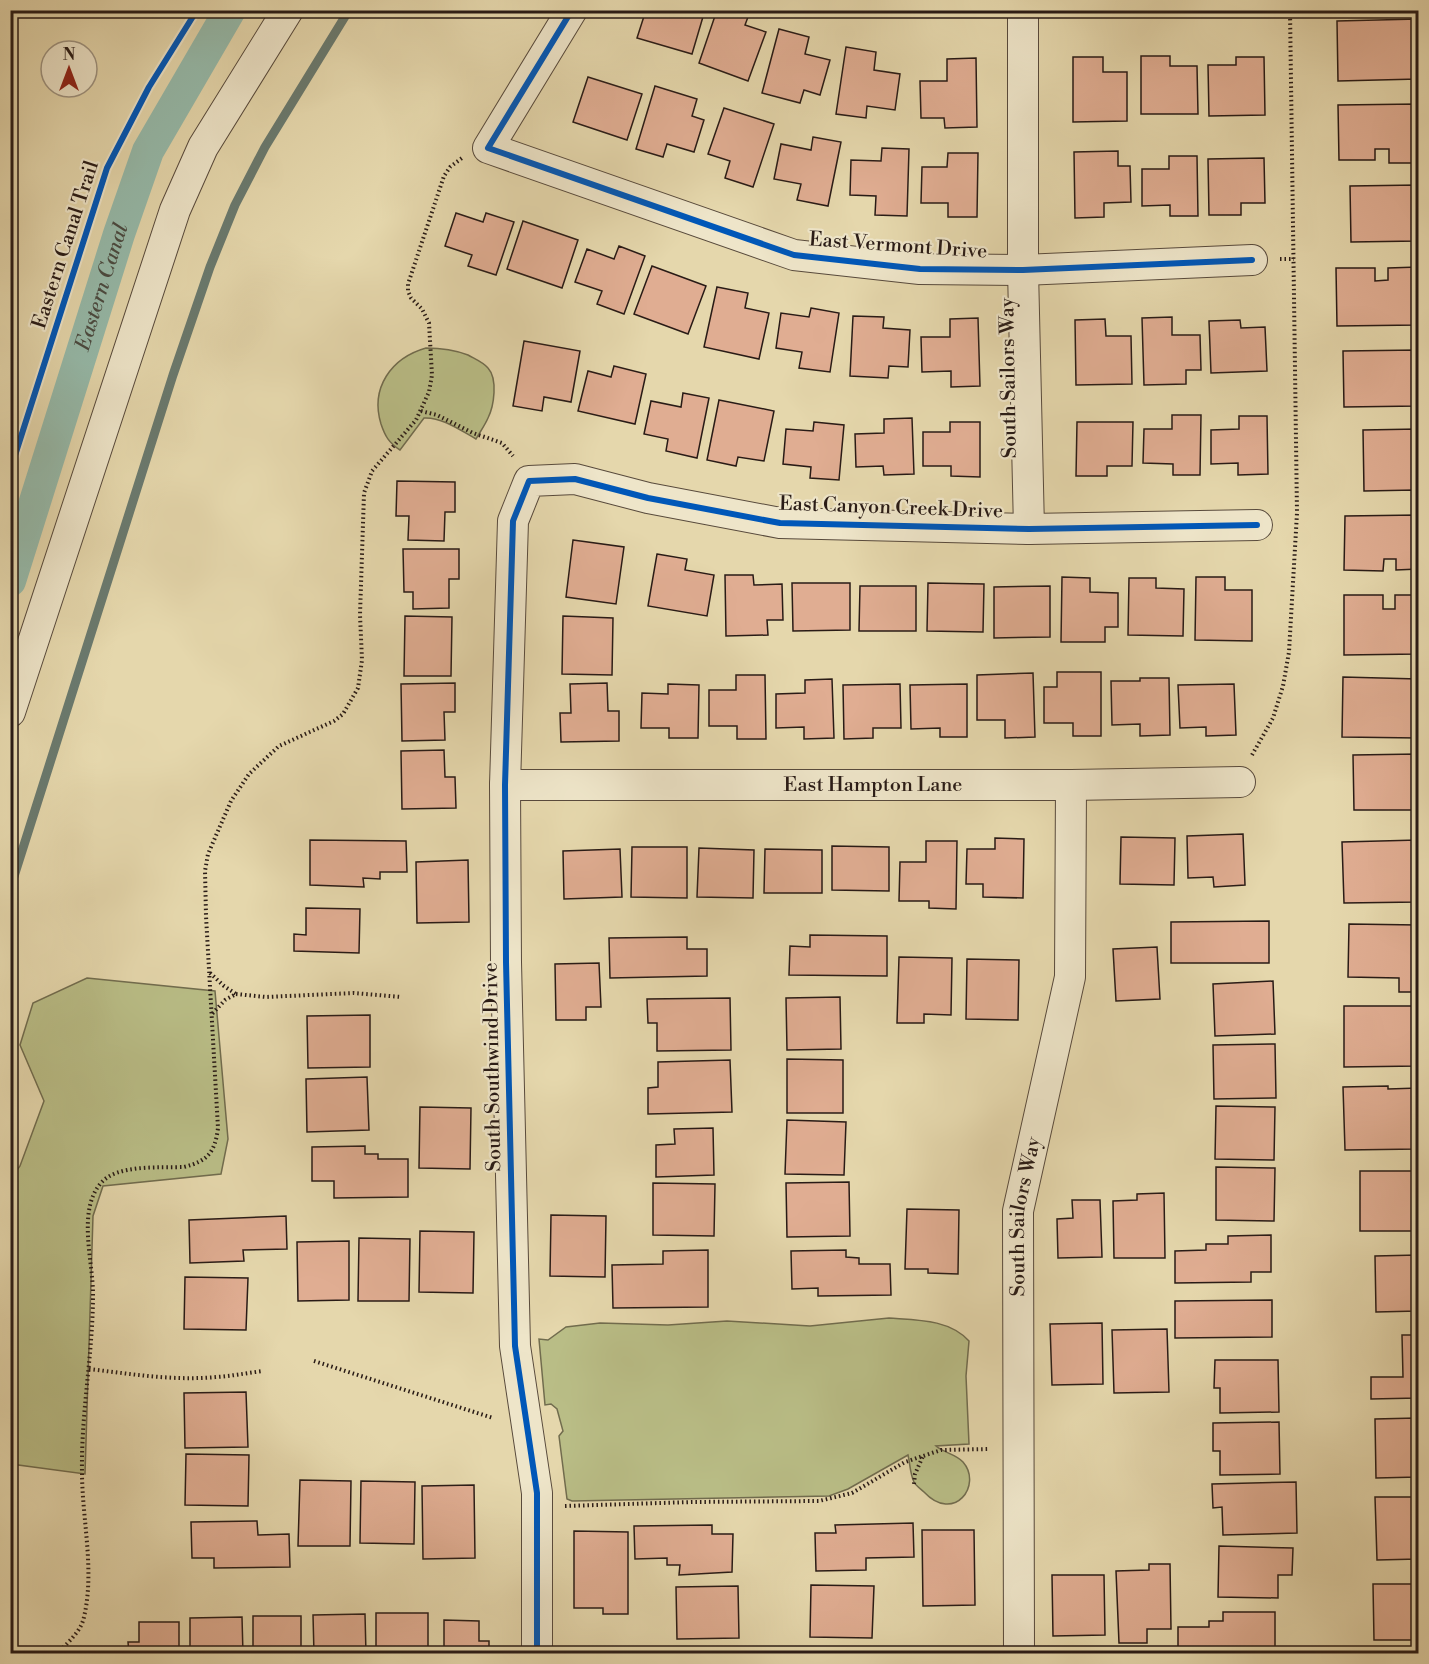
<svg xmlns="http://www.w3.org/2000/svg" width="1429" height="1664" viewBox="0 0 1429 1664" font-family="'Libre Bodoni',serif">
  <rect width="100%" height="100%" fill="#e5d7ac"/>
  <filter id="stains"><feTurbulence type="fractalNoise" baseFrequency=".00333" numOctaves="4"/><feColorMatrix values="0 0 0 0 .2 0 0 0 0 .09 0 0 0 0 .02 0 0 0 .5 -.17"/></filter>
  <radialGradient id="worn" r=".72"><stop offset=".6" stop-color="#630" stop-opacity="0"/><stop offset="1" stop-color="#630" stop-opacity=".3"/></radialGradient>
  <g fill="#b9bd86" stroke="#716c4e" stroke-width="1.5">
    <path d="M426,348C441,348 455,350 468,355C475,359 483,362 488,368C498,379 494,406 488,418C485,425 480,432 476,439C460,430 442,417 424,418L400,450C389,443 385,436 381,424C370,388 391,358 426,348Z"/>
    <path d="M87,978L215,991L228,1139L221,1174L103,1186L93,1216L85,1474L11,1464L10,1180L20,1166L44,1101L20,1045L33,1003Z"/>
    <path d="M889,1318C916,1320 949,1319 969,1341L966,1376L969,1444L936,1446C944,1453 956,1454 963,1462C983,1485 954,1524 924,1492C921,1489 916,1486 914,1482C910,1474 910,1463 908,1455L848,1489L829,1496L572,1501L567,1499L559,1436L563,1431L557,1409L551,1404L545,1405L539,1339L548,1340L566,1327L600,1323L668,1325L727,1321L810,1326Z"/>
  </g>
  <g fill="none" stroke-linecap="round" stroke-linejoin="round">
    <path stroke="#6a7a6f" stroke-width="9" d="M10,889L173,375L210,267L235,205L265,147L349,10"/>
    <path stroke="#96baaa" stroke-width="32" id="s1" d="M10,581L119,234L148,151L230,10"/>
  </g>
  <g fill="#e0ad92" stroke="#291b16" stroke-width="1.5">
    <path d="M646,10H705L692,54L637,38Z"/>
    <path d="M717,10H730L748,17L745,25L766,32L748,81L699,63Z"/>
    <path d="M1418,19V79L1338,81L1337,21Z"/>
    <path d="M779,29L809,37L805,54L830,60L820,95L804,90L800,103L762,93Z"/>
    <path d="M846,47L876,52L874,70L900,74L895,110L867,106L866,118L836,114Z"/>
    <path d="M1141,56H1170V66H1197L1198,114H1141Z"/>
    <path d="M1073,57H1103V72H1127V121L1073,122Z"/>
    <path d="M1236,57H1264L1265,115L1209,116L1208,65H1236Z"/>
    <path d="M976,58L977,127L945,128L944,118H921L920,81H947V59Z"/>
    <path d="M588,77L642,94L627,140L573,122Z"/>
    <path d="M655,86L697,99L692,116L704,120L694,152L667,144L663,157L636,149Z"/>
    <path d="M1418,104V163H1389V149H1375V160H1339L1338,105Z"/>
    <path d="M724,108L774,124L753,187L725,178L730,161L708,154Z"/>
    <path d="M813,137L841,142L828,206L797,200L801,184L774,179L781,144L811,150Z"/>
    <path d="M882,148L909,149L907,216L875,215L876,196L850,195L851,160L881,161Z"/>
    <path d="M1118,151V166H1130L1131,202L1104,203V217L1075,218L1074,152Z"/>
    <path d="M948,153H978L977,217H948V203H921L922,167H947Z"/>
    <path d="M1169,156H1197L1198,216H1170V205L1142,206V169H1169Z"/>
    <path d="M1264,158L1265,203H1241V215H1209L1208,159Z"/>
    <path d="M1418,185V241L1351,242L1350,186Z"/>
    <path d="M456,213L483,222L486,213L514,222L496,275L468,266L472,255L445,246Z"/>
    <path d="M523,221L578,240L562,288L507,269Z"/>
    <path d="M619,246L645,256L624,314L597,304L602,291L575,282L587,249L614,259Z"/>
    <path d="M652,266L706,286L688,334L634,314Z"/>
    <path d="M1418,267V325L1337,326L1336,268H1375V281L1388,280V268Z"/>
    <path d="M717,287L748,293L745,308L769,313L759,359L704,347Z"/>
    <path d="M811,308L839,313L830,372L799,368L802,352L776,348L781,313L809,317Z"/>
    <path d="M853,316L884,317L883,328L910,330L908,367L889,366L888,378L850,376Z"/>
    <path d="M1172,317V335H1200L1201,370H1186V384L1144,385L1142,318Z"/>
    <path d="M978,318L980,386L951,387V371L922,372L921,337H950V319Z"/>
    <path d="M1105,319L1106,336H1131L1132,384L1076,385L1075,320Z"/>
    <path d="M1240,320L1241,328L1265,327L1267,371L1211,373L1209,321Z"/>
    <path d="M524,341L580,351L571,402L544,397L542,411L513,406Z"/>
    <path d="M1418,350V406L1344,407L1343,351Z"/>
    <path d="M614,366L646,374L635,424L578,411L588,371L611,377Z"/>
    <path d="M683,393L709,398L697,458L666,451L668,439L644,434L651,401L681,407Z"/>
    <path d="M719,400L774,411L764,461L738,457L736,466L707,460Z"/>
    <path d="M1172,415H1201L1200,475H1173V464L1143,463L1144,429H1172Z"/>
    <path d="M1239,416H1267L1268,474L1238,475V463L1211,464V430L1239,429Z"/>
    <path d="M912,418L914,474L884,475L883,466L856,467L855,434L884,433V419Z"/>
    <path d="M814,422L844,425L839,480L810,478L811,467L783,464L786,429L813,431Z"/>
    <path d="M950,422H980V477L951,476V466H923V432H950Z"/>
    <path d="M1077,422H1133L1132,466H1107V476H1076Z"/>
    <path d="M1418,429V507H1416L1415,490L1364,491L1363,430Z"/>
    <path d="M397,481L455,482V512H445L444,541L408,540L409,516H396Z"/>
    <path d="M1418,515V569L1396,570V559H1384L1383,571L1344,570L1345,516Z"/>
    <path d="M573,540L624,547L616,604L566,597Z"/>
    <path d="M403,549H459V579H449V608L413,609V592H404Z"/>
    <path d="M657,554L687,559L685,570L714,575L707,616L648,606Z"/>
    <path d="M725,575H753L754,585L782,584L783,620H767L768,635L726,636Z"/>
    <path d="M1062,577L1090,578V592L1118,593V627H1105V642H1061Z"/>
    <path d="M1196,577H1225V590H1252V641L1195,640Z"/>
    <path d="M1129,578H1156V588L1184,589L1183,636L1128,635Z"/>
    <path d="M792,583H850V630L793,631Z"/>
    <path d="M928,583L984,584L983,632L927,631Z"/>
    <path d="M860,586H916V631H859Z"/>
    <path d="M1050,586V637L994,638V587Z"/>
    <path d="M1344,595H1383V609H1395V595H1418V654L1344,655Z"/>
    <path d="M405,616L452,617L451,676H404Z"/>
    <path d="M563,616L613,618L612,675L562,674Z"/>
    <path d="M1057,672H1101V736H1073V723H1044V687H1057Z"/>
    <path d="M1033,673L1035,737L1005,738V720H977V675Z"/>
    <path d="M736,675H765L766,739H737V726H709V690H736Z"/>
    <path d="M1343,677L1418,679V738L1342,737Z"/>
    <path d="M1140,678H1169L1170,735L1140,736V724L1112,725L1111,681H1140Z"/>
    <path d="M832,679L834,738L804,739V727L776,728V694L805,693V680Z"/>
    <path d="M455,683V712H444L445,740L402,741L401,684Z"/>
    <path d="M607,683L608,711H619V741L561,742L560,713H571L570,684Z"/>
    <path d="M668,684L699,685L698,738H669V728H641L642,693L668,694Z"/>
    <path d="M900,684L901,728H873V738L844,739L843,685Z"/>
    <path d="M967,684V737H940V728L911,729L910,685Z"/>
    <path d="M1234,684L1236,735L1206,736V727L1180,728L1178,685Z"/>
    <path d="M444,750L445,777H455L456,808L402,809L401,751Z"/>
    <path d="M1418,754V810H1354L1353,755Z"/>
    <path d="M1243,834L1245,885L1214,887L1213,877L1188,878L1187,836Z"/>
    <path d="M1121,837L1175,838L1174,885L1120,884Z"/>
    <path d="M995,838L1024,839L1023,898L983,897V884H966L967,849H995Z"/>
    <path d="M310,840L406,841L407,872H380V879L363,878L364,887L310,885Z"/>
    <path d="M1418,840V902L1344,903L1342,842Z"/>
    <path d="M926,841H957L956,909L929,908V901H899L900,862H926Z"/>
    <path d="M832,846L889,847V891L832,890Z"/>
    <path d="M632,847H687V898L631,897Z"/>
    <path d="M699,848L754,850L753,898L697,897Z"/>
    <path d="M620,849L622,897L564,899L563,851Z"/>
    <path d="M765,849L822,850V893H764Z"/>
    <path d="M468,860L469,922L417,923L416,862Z"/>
    <path d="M306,908L360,909L359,953L294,951V934L306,935Z"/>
    <path d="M1269,921V963H1171V922Z"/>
    <path d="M1349,924L1418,925V992H1399V978L1348,977Z"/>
    <path d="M810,935L887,936V976L789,975L790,946L810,947Z"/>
    <path d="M687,937V949H707V976L610,978L609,938Z"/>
    <path d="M1157,947L1160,999L1116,1001L1113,949Z"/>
    <path d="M899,957L952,958L951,1015L924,1014V1023H897Z"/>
    <path d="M967,959L1019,960L1018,1020L966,1019Z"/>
    <path d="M599,963L601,1007H586V1020H556L555,964Z"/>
    <path d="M1273,981L1275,1034L1215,1036L1213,984Z"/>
    <path d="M840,997L841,1049L787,1050L786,998Z"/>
    <path d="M730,998L731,1050L657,1051V1023H648L647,999Z"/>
    <path d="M1344,1006H1418V1066L1344,1067Z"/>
    <path d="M370,1015V1067L308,1068L307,1016Z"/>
    <path d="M1275,1044L1276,1098L1214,1099L1213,1045Z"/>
    <path d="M787,1059L843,1060V1113H787Z"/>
    <path d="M730,1060L732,1112L648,1114V1088L658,1087V1062Z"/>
    <path d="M367,1077L369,1130L307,1132L306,1079Z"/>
    <path d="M1388,1086V1089L1418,1088V1149L1345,1150L1343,1087Z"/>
    <path d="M1216,1106L1275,1107L1274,1160L1215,1159Z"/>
    <path d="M420,1107L471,1108L470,1169L419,1168Z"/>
    <path d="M787,1120L846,1122L844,1175L785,1174Z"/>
    <path d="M713,1128L714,1175L656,1177V1145L675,1144L674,1129Z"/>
    <path d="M365,1146V1154H378V1159H408V1197L334,1198V1181H312V1147Z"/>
    <path d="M1216,1167L1275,1168L1274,1221L1216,1220Z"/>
    <rect x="1360" y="1171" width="58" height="60"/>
    <path d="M849,1182L850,1236L787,1237L786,1183Z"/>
    <path d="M653,1183L715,1184L714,1236L653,1235Z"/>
    <path d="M1164,1193L1165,1258H1114L1113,1201L1137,1200V1194Z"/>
    <path d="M1072,1200H1100L1102,1257L1058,1258L1057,1219L1073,1218Z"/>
    <path d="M907,1209L959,1210L958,1274L928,1273V1269H905Z"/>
    <path d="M551,1215L606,1216L605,1277L550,1276Z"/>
    <path d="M286,1216L287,1249L243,1250L244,1261L190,1263L189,1220Z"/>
    <path d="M420,1231L474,1232L473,1293L419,1292Z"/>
    <path d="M1271,1235V1272H1251V1282L1175,1283V1251L1206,1250V1244H1228V1236Z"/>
    <path d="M359,1238L410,1239L409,1301H358Z"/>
    <path d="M349,1241V1300L298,1301L297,1242Z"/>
    <path d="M708,1250V1307L613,1308L612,1265L663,1264V1251Z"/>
    <path d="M846,1250V1257L859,1258V1264H890L891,1295L818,1296V1288L792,1289L791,1251Z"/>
    <path d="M1418,1255V1311L1376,1312L1375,1256Z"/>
    <path d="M185,1277L248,1278L246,1330L184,1329Z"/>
    <path d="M1272,1300V1337L1175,1338V1301Z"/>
    <path d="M1102,1323L1103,1384L1052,1385L1050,1324Z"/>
    <path d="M1167,1329L1169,1392L1114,1393L1112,1330Z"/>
    <path d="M1402,1335H1418V1398L1371,1399V1377H1403Z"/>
    <path d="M1215,1360H1278L1279,1412L1220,1413V1388H1214Z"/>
    <path d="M246,1392L248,1447L185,1448L184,1393Z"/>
    <path d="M1416,1418L1417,1438H1418V1477L1376,1478L1375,1419Z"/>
    <path d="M1279,1422L1280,1474L1220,1475V1451H1213V1423Z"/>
    <path d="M186,1454L249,1455L248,1506L185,1505Z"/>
    <path d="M300,1480L351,1481L350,1546H298Z"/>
    <path d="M361,1481L415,1482L414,1544L360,1543Z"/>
    <path d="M1296,1482L1297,1533L1223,1535L1222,1507L1213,1508L1212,1484Z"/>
    <path d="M474,1485L475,1558L423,1559L422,1486Z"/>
    <path d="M1375,1497H1418V1559L1377,1560Z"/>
    <path d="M257,1521L258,1535L289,1534L290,1567L214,1568V1558H192L191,1522Z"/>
    <path d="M913,1523L914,1557L866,1558V1570L816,1571L815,1533H836L835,1525Z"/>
    <path d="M712,1525V1534H733L732,1572L679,1575L680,1565H667V1558L635,1559L634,1526Z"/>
    <path d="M922,1530H974L975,1605L923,1606Z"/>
    <path d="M574,1531L628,1532V1614H603V1608H574Z"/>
    <path d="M1219,1546L1293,1548L1292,1575H1278V1598L1218,1597Z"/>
    <path d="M1149,1564H1170L1171,1629H1147V1643H1119L1116,1571L1149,1570Z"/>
    <path d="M1052,1575H1104L1105,1635L1053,1636Z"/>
    <path d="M1373,1584H1418V1640H1374Z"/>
    <path d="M811,1585L874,1586L872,1638L810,1637Z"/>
    <path d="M738,1586L739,1638L677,1639L676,1587Z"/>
    <path d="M1223,1612H1275V1654H1178V1627H1209V1621H1223Z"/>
    <rect x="376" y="1613" width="52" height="41"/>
    <path d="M365,1614L366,1654H314L313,1615Z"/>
    <rect x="253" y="1616" width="48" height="38"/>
    <path d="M242,1617L243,1654H190V1618Z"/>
    <path d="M444,1620L479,1621V1641H489V1654H444Z"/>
    <path d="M139,1622H179V1654H129L128,1642H139Z"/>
    <path d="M868,1647V1654H810V1649Z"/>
    <path d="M678,1648L738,1649L737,1654H678Z"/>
  </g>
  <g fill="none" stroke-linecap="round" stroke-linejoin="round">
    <g stroke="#584a3c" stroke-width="32">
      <g id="minor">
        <path d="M572,10L488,148L794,255L920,269L1023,270L1252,260"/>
        <path d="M1023,10V270L1029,529"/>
        <path d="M10,712L175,210L203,147L288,10"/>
        <path id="s2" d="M505,785H1071L1240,782"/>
        <path d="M537,1654V1493L515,1346L506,962L505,785L513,521L529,481L575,479L648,498L780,523L1029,529L1257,525"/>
        <path id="s3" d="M1019,1654L1018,1211L1070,977L1071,785"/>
      </g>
    </g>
    <g stroke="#291b16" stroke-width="4" stroke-dasharray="1.5 3" stroke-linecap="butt">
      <path d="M1280,259H1294"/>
      <path d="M421,411L437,415L473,433L502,443L513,456"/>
      <path d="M10,471L107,168L149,87L197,10"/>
      <path d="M1252,755L1273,718L1283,686L1289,652L1297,513L1290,10"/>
      <path d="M210,973L224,986L236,994L225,1000L212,1014"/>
      <path d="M236,994L266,997L354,993L402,997"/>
      <path d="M314,1361L493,1418"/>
      <path d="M89,1369C131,1374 174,1381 216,1377C232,1376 247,1373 263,1371"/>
      <path d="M914,1484L915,1474L923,1456"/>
      <path d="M565,1506L692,1502L819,1501L852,1493L905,1462L941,1450L990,1449"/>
      <path d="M57,1654C67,1643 81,1632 84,1617C95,1570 82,1519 82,1472C81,1412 93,1354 93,1294C93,1261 77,1210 101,1183C117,1164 160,1168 184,1167C208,1161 215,1152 218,1128L206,916L205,871L208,854L231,801L249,774L279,746L334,721L343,714L358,688L362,660L360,615L364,493L372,471L416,420L429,392L432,375L429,323L422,309L411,298L408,291V284L444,176L450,167L462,158"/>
    </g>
    <use href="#minor" stroke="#eee5c9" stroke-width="30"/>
    <g stroke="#eee5c9" stroke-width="10">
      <g id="cycleway">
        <path d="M572,10L488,148L794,255L920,269L1023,270L1252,260"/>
        <path d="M10,471L107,168L149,87L197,10"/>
        <path d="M537,1654V1493L515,1346L506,962L505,785L513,521L529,481L575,479L648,498L780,523L1029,529L1257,525"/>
      </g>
    </g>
    <use href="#cycleway" stroke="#0057b8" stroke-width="6"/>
  </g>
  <g text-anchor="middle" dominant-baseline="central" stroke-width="4.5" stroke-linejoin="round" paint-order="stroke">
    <g font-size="20" fill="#291b16" stroke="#eee5c9">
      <text transform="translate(66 245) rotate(-72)">Eastern Canal Trail</text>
      <text transform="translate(898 246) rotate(4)">East Vermont Drive</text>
      <text transform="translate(1009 378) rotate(-91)">South Sailors Way</text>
      <text transform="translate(891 508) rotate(2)">East Canyon Creek Drive</text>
      <text stroke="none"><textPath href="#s2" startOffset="368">East Hampton Lane</textPath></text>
      <text transform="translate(493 1067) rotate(-91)">South Southwind Drive</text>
      <text stroke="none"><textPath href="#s3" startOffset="438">South Sailors Way</textPath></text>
    </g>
    <g font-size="21" font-style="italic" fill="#4a4b42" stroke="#eee5c9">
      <text stroke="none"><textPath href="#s1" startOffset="308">Eastern Canal</textPath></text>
    </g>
  </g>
  <rect width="1429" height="1664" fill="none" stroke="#e5d7ac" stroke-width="36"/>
  <rect x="12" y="12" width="1405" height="1640" fill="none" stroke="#291b16" stroke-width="3"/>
  <rect x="18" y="18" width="1393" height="1628" fill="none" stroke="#291b16" stroke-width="1.5"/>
  <g transform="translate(69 69)"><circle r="28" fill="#eee5c9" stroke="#9f9481" stroke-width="1.5"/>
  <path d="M0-4.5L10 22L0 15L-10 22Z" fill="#8f2418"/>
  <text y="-9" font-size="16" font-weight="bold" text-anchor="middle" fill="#291b16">N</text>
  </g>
  <rect width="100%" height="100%" filter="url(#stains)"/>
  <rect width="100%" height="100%" fill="url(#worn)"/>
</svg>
